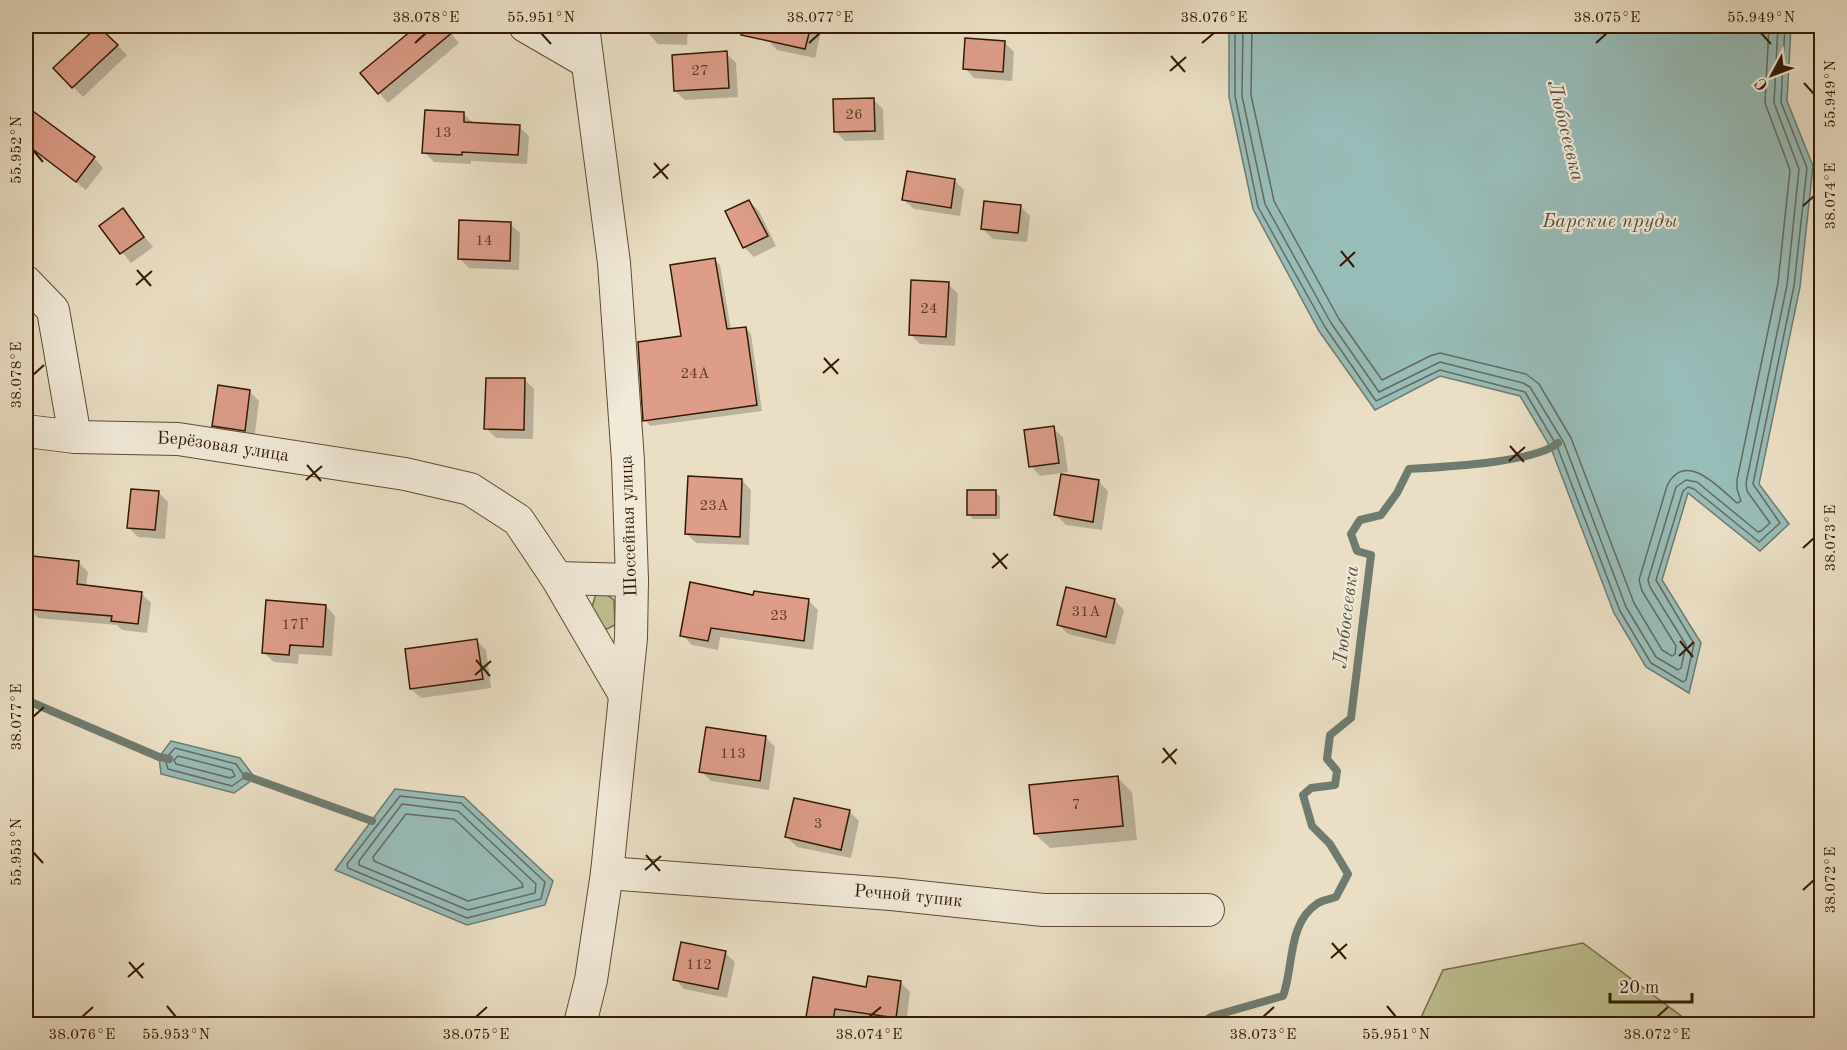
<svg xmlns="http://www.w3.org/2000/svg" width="1847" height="1050" viewBox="0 0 1847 1050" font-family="'Old Standard TT',serif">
  <rect width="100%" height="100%" fill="#eadfc5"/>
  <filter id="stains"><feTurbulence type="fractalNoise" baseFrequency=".00333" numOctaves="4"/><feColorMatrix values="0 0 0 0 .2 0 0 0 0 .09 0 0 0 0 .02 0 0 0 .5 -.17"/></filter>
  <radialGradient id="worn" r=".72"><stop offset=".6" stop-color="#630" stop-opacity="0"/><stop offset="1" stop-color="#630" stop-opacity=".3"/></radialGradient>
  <g fill="#bdc090" stroke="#786c49" stroke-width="1.5">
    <path d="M596,594L607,595L614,600L615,625L607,629L597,625L591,610Z"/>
    <path d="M1583,943L1692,1024H1418L1443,970Z"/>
  </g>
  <g fill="#98bcb8" stroke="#707b6f" stroke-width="1.5">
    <path d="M1229,26H1791L1787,101L1813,166L1800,287L1759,484L1789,524L1760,551L1688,493L1662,580L1701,643L1689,693L1646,667L1614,613L1551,448L1520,396L1440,376L1375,410L1319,331L1253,209L1229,97Z"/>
    <path d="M171,741L240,758L255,778L234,793L161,774L159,757Z"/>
    <path d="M395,789L464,797L553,881L545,905L467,925L335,870Z"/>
  </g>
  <g fill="#0003">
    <path d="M419,26H445L459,43L388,103L362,73Z"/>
    <path d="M649,26H688L687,45L658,44L649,34Z"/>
    <path d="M771,26H822L815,58L777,50L768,40Z"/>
    <path d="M99,27L127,55L83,97L55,68Z"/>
    <path d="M1004,42L1014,52L1012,81L974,78L965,68Z"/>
    <path d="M726,53L736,63L738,97L685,100L675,91Z"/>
    <path d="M873,99L883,109L884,140L845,141L836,132Z"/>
    <path d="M26,108L94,158L103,168L86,190L26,144Z"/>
    <path d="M464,114L474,124L519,127L529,136L527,164L471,161V164L434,162L424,152Z"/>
    <path d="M954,180L964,190L960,216L914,209L904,200Z"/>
    <path d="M749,201L759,211L776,246L754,257L744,247Z"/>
    <path d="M1020,206L1030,216L1027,242L993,239L983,229Z"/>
    <path d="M123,210L153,247L131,263L101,226Z"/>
    <path d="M510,224L520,233L519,270L469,268L459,258Z"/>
    <path d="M715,260L720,265L731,330L746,328L751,334L762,411L650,426L645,420L683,337Z"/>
    <path d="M948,284L958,294L955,346L920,344L910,334Z"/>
    <path d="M525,380L534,389L533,439L496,438L486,428Z"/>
    <path d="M249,391L259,401L254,440L223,435L214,426Z"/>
    <path d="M1053,428L1063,437L1068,472L1040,476L1031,466Z"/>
    <path d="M742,480L751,490L749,545L696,543L686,533Z"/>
    <path d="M1098,481L1108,491L1102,530L1066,525L1056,515Z"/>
    <path d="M995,492L1000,496V519H973L969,514Z"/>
    <path d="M159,493L168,502L165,539L138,537L128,527Z"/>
    <path d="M78,562L88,572L86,586L141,593L151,603L147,633L122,630L117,625L38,618L29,608Z"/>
    <path d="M754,596L809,601L818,610L813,650L720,637L718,650L692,645L682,635Z"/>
    <path d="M1114,600L1124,610L1115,645L1068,634L1059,625Z"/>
    <path d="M326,606L335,616L332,656L299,654L298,664L274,662L264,653Z"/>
    <path d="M476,640L486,650L491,688L421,698L411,689Z"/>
    <path d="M766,738L775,747L769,790L711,781L701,771Z"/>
    <path d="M1118,778L1132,792L1137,840L1050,848L1035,834Z"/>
    <path d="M849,811L859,821L851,858L797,847L787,837Z"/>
    <path d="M725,953L735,962L727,998L684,989L675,979Z"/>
    <path d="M900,982L910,992L906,1024H889L845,1018L844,1024H816L808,1016L868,988Z"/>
  </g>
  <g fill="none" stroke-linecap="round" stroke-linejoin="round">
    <g stroke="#666a5d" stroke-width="1.5">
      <path d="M1235,26V96L1258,207L1325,327L1376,401L1440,370L1525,392L1557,446L1620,611L1651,663L1683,682L1686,680L1694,644L1656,580L1683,491L1688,487L1694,489L1759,542L1780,523L1753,484L1794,286L1807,168L1781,102L1785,26"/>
      <path d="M1243,26L1242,96L1265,204L1331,323L1379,392L1440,362L1523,383L1530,387L1564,443L1626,607L1656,657L1678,670L1681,668L1686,645L1650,587L1648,580L1676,487L1686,480L1697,482L1758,532L1761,531L1770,523L1747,491L1746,483L1787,285L1799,169L1774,103L1778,26"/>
      <path d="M1252,26L1251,95L1274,201L1339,319L1382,380L1430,356L1440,353L1526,374L1539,384L1571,438L1634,603L1662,650L1672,656L1675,654L1676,646L1642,591L1639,580L1667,486C1685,449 1719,488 1737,503L1741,501L1737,489V480L1778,283L1790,170L1765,103L1769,26"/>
      <path d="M175,748L236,764L245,777L232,786L168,769L165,759Z"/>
      <path d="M178,756L232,770L235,776L230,778L176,764L174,760Z"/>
      <path d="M400,796L461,803L545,882L541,899L467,918L348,868L347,864Z"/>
      <path d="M402,804L458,811L536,884L535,893L468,910L359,865V861Z"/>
      <path d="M406,814L454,819L522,883L523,887L468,901L374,861L373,857Z"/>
    </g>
    <g stroke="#707b6f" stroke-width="8">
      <path d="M26,700L159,757L169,759"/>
      <path d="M246,776L372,821"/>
      <path d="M1199,1024L1213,1016L1283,996C1294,967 1287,923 1318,903C1323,900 1330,899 1336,897L1348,874L1330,844L1312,826L1303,795L1311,788L1335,785L1337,771L1327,759L1330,735L1351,718L1371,555L1357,551L1351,534L1360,520L1381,515L1397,493L1409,469C1442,467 1534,463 1558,443"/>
    </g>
  </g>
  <g fill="#dd9d89" stroke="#331902" stroke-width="1.5">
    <path d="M98,26L118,45L72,88L53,68Z"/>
    <path d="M417,26H460L378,94L360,73Z"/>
    <path d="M742,26H811L805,49L741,35Z"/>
    <path d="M965,38L1005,41L1003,72L963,69Z"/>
    <path d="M727,51L729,88L674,91L672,55Z"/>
    <path d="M874,98L875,131L834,132L833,99Z"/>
    <path d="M26,106L95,157L76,182L26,144Z"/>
    <path d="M425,110L464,112V122L520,125L518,155L462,152V155L422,153Z"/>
    <path d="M907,171L955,179L951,208L902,200Z"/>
    <path d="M749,200L768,236L743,248L725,211Z"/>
    <path d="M984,201L1021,205L1018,233L981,229Z"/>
    <path d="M123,208L144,237L120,254L99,226Z"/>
    <path d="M459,220L511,222L510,261L458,259Z"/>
    <path d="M715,258L727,329L746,327L757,405L643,421L638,342L681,336L670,265Z"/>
    <path d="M911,280L949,282L946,337L909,335Z"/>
    <path d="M486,378H525L524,430L484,429Z"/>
    <path d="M218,385L250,390L245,431L212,426Z"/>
    <path d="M1054,426L1059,463L1029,467L1024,430Z"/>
    <path d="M1061,474L1099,480L1093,522L1054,515Z"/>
    <path d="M688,476L742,479L740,537L685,534Z"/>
    <path d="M131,489L159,491L155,530L127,528Z"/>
    <rect x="967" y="490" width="29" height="25"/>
    <path d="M32,556L79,561L77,584L142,592L138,624L111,621L112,616L27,609Z"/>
    <path d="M690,582L753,595L754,591L809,599L804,641L711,628L708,641L680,636Z"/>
    <path d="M1066,587L1115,599L1106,637L1057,625Z"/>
    <path d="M266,600L326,605L323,647L290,645L289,655L262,653Z"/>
    <path d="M477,639L483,679L410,689L405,649Z"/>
    <path d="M706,727L766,736L760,781L699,772Z"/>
    <path d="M1118,776L1123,826L1034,834L1029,785Z"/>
    <path d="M794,798L850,810L841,850L785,837Z"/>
    <path d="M681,942L726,951L718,989L673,980Z"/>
    <path d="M868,976L901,981L896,1018L835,1009L833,1021L806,1017L813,977L866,987Z"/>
  </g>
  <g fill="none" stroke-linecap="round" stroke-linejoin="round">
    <g stroke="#614a33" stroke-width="34">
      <g id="minor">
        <path d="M525,26L587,62"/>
        <path d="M26,282L53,310L75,437"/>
        <path id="s1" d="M26,431L75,437L178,439L405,474L470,489L518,520L557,578L625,695"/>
        <path d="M557,578L632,580"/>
        <path id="s2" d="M607,873L891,894L1043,910H1208"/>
        <path d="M580,1024L591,980L607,873L631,638L632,580L628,461L614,263L583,26"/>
      </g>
    </g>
    <use href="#minor" stroke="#f1ead9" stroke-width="32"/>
  </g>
  <path fill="none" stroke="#331902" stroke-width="2" d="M541,33L551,44M1761,33L1771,44M415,43L426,33M809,43L820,33M1202,43L1214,33M1596,43L1607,33M1171,56L1185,72M1170,71L1186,57M1804,83L1814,94M33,150L43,162M654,163L668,179M653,178L669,164M1803,206L1814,196M1341,251L1354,267M1340,266L1355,252M137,270L151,286M136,285L152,271M824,358L838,374M823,373L839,359M33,375L44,365M1510,446L1524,462M1509,461L1525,447M307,465L321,481M306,480L322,466M1803,548L1814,538M993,553L1007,569M992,568L1008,554M1680,641L1693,657M1679,656L1694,642M476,660L490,676M475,675L491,661M33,717L44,707M1163,748L1176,764M1162,763L1177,749M33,852L43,863M646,855L660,871M645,870L661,856M1803,890L1814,880M1332,943L1346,959M1331,958L1347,944M129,962L143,978M128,977L144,963M167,1006L176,1017M1387,1006L1396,1017M82,1017L93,1007M476,1017L487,1007M869,1017L881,1007M1263,1017L1274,1007M1657,1017L1668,1007"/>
  <g text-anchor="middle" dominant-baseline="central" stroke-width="4.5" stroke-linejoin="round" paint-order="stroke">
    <g font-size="15" fill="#5e3a24">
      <text x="700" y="71">27</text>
      <text x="854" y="115">26</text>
      <text x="443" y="133">13</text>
      <text x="484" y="241">14</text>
      <text x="929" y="309">24</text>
      <text x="695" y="374">24А</text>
      <text x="714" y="506">23А</text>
      <text x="1086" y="612">31А</text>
      <text x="779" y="616">23</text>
      <text x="295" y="625">17Г</text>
      <text x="733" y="754">113</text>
      <text x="1076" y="805">7</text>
      <text x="818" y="824">3</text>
      <text x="699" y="965">112</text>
    </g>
    <g font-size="18" fill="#331902" stroke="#f1ead9">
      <text stroke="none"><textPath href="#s1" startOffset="198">Берёзовая улица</textPath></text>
      <text transform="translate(629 526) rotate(-92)">Шоссейная улица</text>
      <text stroke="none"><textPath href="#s2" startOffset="302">Речной тупик</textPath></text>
    </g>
    <g font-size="20" font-style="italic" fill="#565242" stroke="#f1ead9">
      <text transform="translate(1565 131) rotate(76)">Любосеевка</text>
      <text x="1610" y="222">Барские пруды</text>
      <text transform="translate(1347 617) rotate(-83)">Любосеевка</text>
    </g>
  </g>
  <rect width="1847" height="1050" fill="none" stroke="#eadfc5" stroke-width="66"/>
  <g transform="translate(1772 75) rotate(229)" stroke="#f1ead9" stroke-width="4.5" paint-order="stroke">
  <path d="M0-4.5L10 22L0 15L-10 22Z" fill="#331902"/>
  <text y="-9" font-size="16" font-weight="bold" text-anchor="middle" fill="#331902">С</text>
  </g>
  <path d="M1610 993v9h82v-9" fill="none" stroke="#331902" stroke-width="3"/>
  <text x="1619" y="993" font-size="18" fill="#331902" stroke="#f1ead9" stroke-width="4.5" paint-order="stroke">20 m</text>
  <rect x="33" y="33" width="1781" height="984" fill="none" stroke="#331902" stroke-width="2"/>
  <g font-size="15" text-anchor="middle" fill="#331902">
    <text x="426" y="22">38.078°E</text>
    <text x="541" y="22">55.951°N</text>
    <text x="820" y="22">38.077°E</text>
    <text x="1214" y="22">38.076°E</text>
    <text x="1607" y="22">38.075°E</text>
    <text x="1761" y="22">55.949°N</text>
    <text transform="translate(1830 94) rotate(-90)" y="5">55.949°N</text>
    <text transform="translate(16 150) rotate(-90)" y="5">55.952°N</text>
    <text transform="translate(1830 196) rotate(-90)" y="5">38.074°E</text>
    <text transform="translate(16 375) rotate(-90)" y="5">38.078°E</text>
    <text transform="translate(1830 538) rotate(-90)" y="5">38.073°E</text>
    <text transform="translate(16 717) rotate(-90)" y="5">38.077°E</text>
    <text transform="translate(16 852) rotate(-90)" y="5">55.953°N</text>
    <text transform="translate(1830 880) rotate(-90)" y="5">38.072°E</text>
    <text x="82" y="1039">38.076°E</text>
    <text x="176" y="1039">55.953°N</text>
    <text x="476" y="1039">38.075°E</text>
    <text x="869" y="1039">38.074°E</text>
    <text x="1263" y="1039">38.073°E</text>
    <text x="1396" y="1039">55.951°N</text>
    <text x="1657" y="1039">38.072°E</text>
  </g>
  <rect width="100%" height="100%" filter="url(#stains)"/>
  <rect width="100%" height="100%" fill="url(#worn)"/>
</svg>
